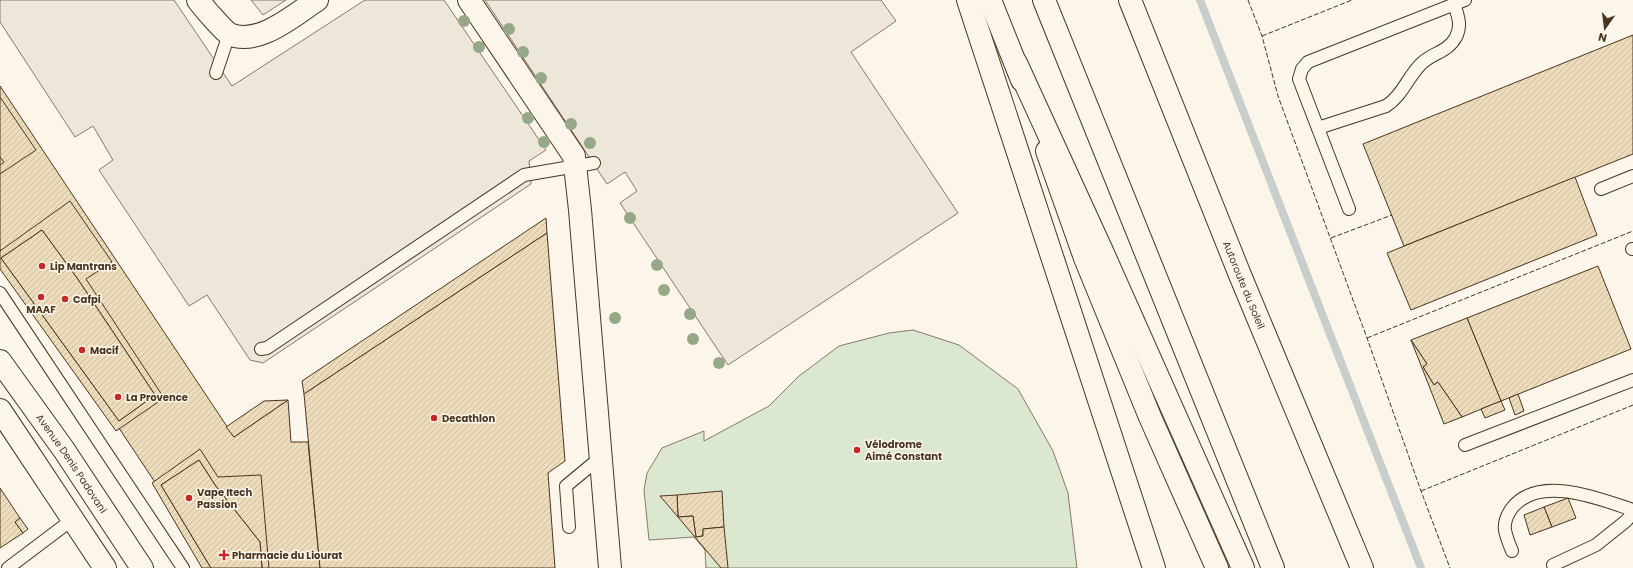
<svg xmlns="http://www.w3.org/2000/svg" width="1633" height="568" viewBox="0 0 1633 568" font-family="Poppins,sans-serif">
  <defs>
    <pattern id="building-hatch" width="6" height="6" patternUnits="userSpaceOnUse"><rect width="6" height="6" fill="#ecdcbc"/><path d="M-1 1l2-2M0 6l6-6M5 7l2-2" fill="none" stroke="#ccbda1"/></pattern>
  </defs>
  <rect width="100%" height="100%" fill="#fbf6e9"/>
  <path fill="#dce7d0" stroke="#887966" d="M913,330L959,345L1018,389L1053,451L1068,493L1077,568H706L705,550L694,537L649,540L644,490L647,473L662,448L704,431V441L769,406L799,376L839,346L889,333Z"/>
  <g fill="#ede7d9" stroke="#887966">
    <path d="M0,0H174L232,86L365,0H444L546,150L529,161L531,184L263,363L250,360L207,295L189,306L99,170L113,160L93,126L75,137L0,22Z"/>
    <path d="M251,0H286L263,15Z"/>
    <path d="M485,0H881L896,21L851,52L958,213L728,365L620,203L637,191L625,172L607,184Z"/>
  </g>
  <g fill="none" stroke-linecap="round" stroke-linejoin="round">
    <path stroke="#c9cecd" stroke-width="8" d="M1200,0L1421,568"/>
  </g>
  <g fill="url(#building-hatch)" stroke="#4a3520" fill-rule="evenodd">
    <path d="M1633,35V154L1404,246L1363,144Z"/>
    <path d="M0,86L234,437L288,400L291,442H308L320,568H212L0,249Z"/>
    <path d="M0,97L36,150L0,174V165L4,162L0,157Z"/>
    <path d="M1575,177L1597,235L1411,310L1387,253Z"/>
    <path d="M70,201L112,262L86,279L164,398L116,431L0,269V251ZM42,230L77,278L155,395L119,421L1,258Z"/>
    <path d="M546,218L547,233L304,394L302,381Z"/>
    <path d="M42,230L77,278L155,395L119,421L1,258Z"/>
    <path d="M547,233L565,461L548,473L555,568H320L304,394Z"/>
    <path d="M1598,266L1631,349L1501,401L1467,318Z"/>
    <path d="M1467,318L1501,401L1462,417L1438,382L1434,385L1423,367L1427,364L1411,340Z"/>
    <path d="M1411,340L1427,364L1423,367L1434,385L1438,382L1462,417L1444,424Z"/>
    <path d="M1518,394L1524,411L1515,415L1509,398Z"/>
    <path d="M288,400L234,437L226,427L264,401Z"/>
    <path d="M1501,401L1505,410L1485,418L1481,409Z"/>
    <path d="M200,449L218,477L261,475L269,568H262L260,542L215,485L199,460L161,485L211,568H202L152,483Z"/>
    <path d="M199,460L215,485L260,542L262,568H211L161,485Z"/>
    <path d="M0,488L20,518L15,522L23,533L0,548Z"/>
    <path d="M722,491L724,527L703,529V536L696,537L693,516L678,517L677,495Z"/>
    <path d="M677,495L678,517L660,496Z"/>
    <path d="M1568,498L1576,518L1552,527L1544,507Z"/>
    <path d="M1544,507L1552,527L1530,535L1524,515Z"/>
    <path d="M693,516L696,537L703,536V529L724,527L728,568H721L678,517Z"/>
    <path d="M20,518L28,529L23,533L15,522Z"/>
  </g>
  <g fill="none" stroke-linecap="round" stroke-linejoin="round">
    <g stroke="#4a3520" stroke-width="14">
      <g id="lane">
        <path d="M216,73L229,34"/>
        <path d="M1318,128L1386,106C1403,95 1408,76 1422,63C1434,52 1448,52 1456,37C1462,25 1458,16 1454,4"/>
        <path d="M1601,189L1633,176"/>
        <path d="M1349,209L1299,79L1302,69L1308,62L1465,0"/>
        <path d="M1632,249H1633"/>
        <path d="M0,293L183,568"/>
        <path d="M261,349L267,348L524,175L594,163"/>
        <path d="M1465,445L1633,380"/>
        <path d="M569,527L566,486L601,457"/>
        <path d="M1512,551C1505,533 1500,525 1512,508C1539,474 1600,499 1633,510"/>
        <path d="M1553,565L1596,545L1626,521L1633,513"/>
        <path d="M8,568L73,519"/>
      </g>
    </g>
    <g stroke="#4a3520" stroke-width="24">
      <g id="street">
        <path d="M198,0C203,7 223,30 229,34C258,47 294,15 317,0"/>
        <path d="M469,0L574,156L580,210L610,568"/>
        <path d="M968,0L1154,568"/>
      </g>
    </g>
    <g stroke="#4a3520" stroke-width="24">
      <g id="secondary">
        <path id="s1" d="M0,361L64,450L142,568"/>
        <path d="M0,410L105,568"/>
      </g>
    </g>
    <g stroke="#4a3520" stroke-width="24">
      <g id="primary">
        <path d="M990,0L1022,80"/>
        <path d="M1047,151L1085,258L1150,417L1217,568"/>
      </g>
    </g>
    <g stroke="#4a3520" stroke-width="24">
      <g id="highway">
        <path d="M1044,0L1273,568"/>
        <path id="s2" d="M1130,0L1240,275L1362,568"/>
        <path d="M1016,63L1102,251L1243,568"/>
      </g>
    </g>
    <use href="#lane" stroke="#fbf6e9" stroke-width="12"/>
    <use href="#street" stroke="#fbf6e9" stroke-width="22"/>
    <use href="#secondary" stroke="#fbf6e9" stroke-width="22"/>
    <use href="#primary" stroke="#fbf6e9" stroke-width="22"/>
    <use href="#highway" stroke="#fbf6e9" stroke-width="22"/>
    <g stroke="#4a3520" stroke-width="1" stroke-dasharray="5 2" stroke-linecap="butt">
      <path d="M1248,0L1262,36L1278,96L1367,338L1421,491L1450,568"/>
      <path d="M1262,36L1352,0"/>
      <path d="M1331,238L1392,215"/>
      <path d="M1367,338L1633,231"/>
      <path d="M1421,491L1633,405"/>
    </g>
  </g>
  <g fill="#96a887">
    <circle cx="464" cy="21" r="6"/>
    <circle cx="509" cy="29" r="6"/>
    <circle cx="479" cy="47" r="6"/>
    <circle cx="523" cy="52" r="6"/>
    <circle cx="541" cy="78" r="6"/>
    <circle cx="528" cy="118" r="6"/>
    <circle cx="571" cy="124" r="6"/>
    <circle cx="544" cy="142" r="6"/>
    <circle cx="590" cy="143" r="6"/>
    <circle cx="630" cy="218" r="6"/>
    <circle cx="657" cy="265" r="6"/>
    <circle cx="664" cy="290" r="6"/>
    <circle cx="690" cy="314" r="6"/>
    <circle cx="615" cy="318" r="6"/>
    <circle cx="693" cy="339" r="6"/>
    <circle cx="719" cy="363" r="6"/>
  </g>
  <g fill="#c62828" stroke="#fbf6e9" stroke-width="1.5">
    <circle cx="42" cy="266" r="4"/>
    <circle cx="41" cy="297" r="4"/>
    <circle cx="65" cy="299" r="4"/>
    <circle cx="82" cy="350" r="4"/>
    <circle cx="118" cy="397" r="4"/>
    <circle cx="434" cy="418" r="4"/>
    <circle cx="857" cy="450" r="4"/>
    <circle cx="189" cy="498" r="4"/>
    <path d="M222 549h4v4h4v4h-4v4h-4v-4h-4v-4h4z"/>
  </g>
  <g text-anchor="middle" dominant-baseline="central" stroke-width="3" stroke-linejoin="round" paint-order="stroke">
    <g font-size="10" font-weight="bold" fill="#4a3520" stroke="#fbf6e9" text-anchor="start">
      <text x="50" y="266">Lip Mantrans</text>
      <text x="73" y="299">Cafpi</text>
      <text x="41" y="309" text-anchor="middle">MAAF</text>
      <text x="90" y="350">Macif</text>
      <text x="126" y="397">La Provence</text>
      <text x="442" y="418">Decathlon</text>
      <text x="865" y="444">Vélodrome<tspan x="865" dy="12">Aimé Constant</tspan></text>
      <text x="197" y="492">Vape Itech<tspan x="197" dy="12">Passion</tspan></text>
      <text x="232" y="555">Pharmacie du Liourat</text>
    </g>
    <g font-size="10" fill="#4a3520" stroke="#fbf6e9">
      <text stroke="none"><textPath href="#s2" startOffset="307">Autoroute du Soleil</textPath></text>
      <text stroke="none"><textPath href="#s1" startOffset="125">Avenue Denis Padovani</textPath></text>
    </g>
  </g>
  <g transform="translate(1605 28) rotate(194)" stroke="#fbf6e9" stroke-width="3" paint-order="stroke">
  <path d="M0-3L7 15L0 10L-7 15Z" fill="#4a3520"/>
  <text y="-6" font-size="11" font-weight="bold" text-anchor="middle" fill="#4a3520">N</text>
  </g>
</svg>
